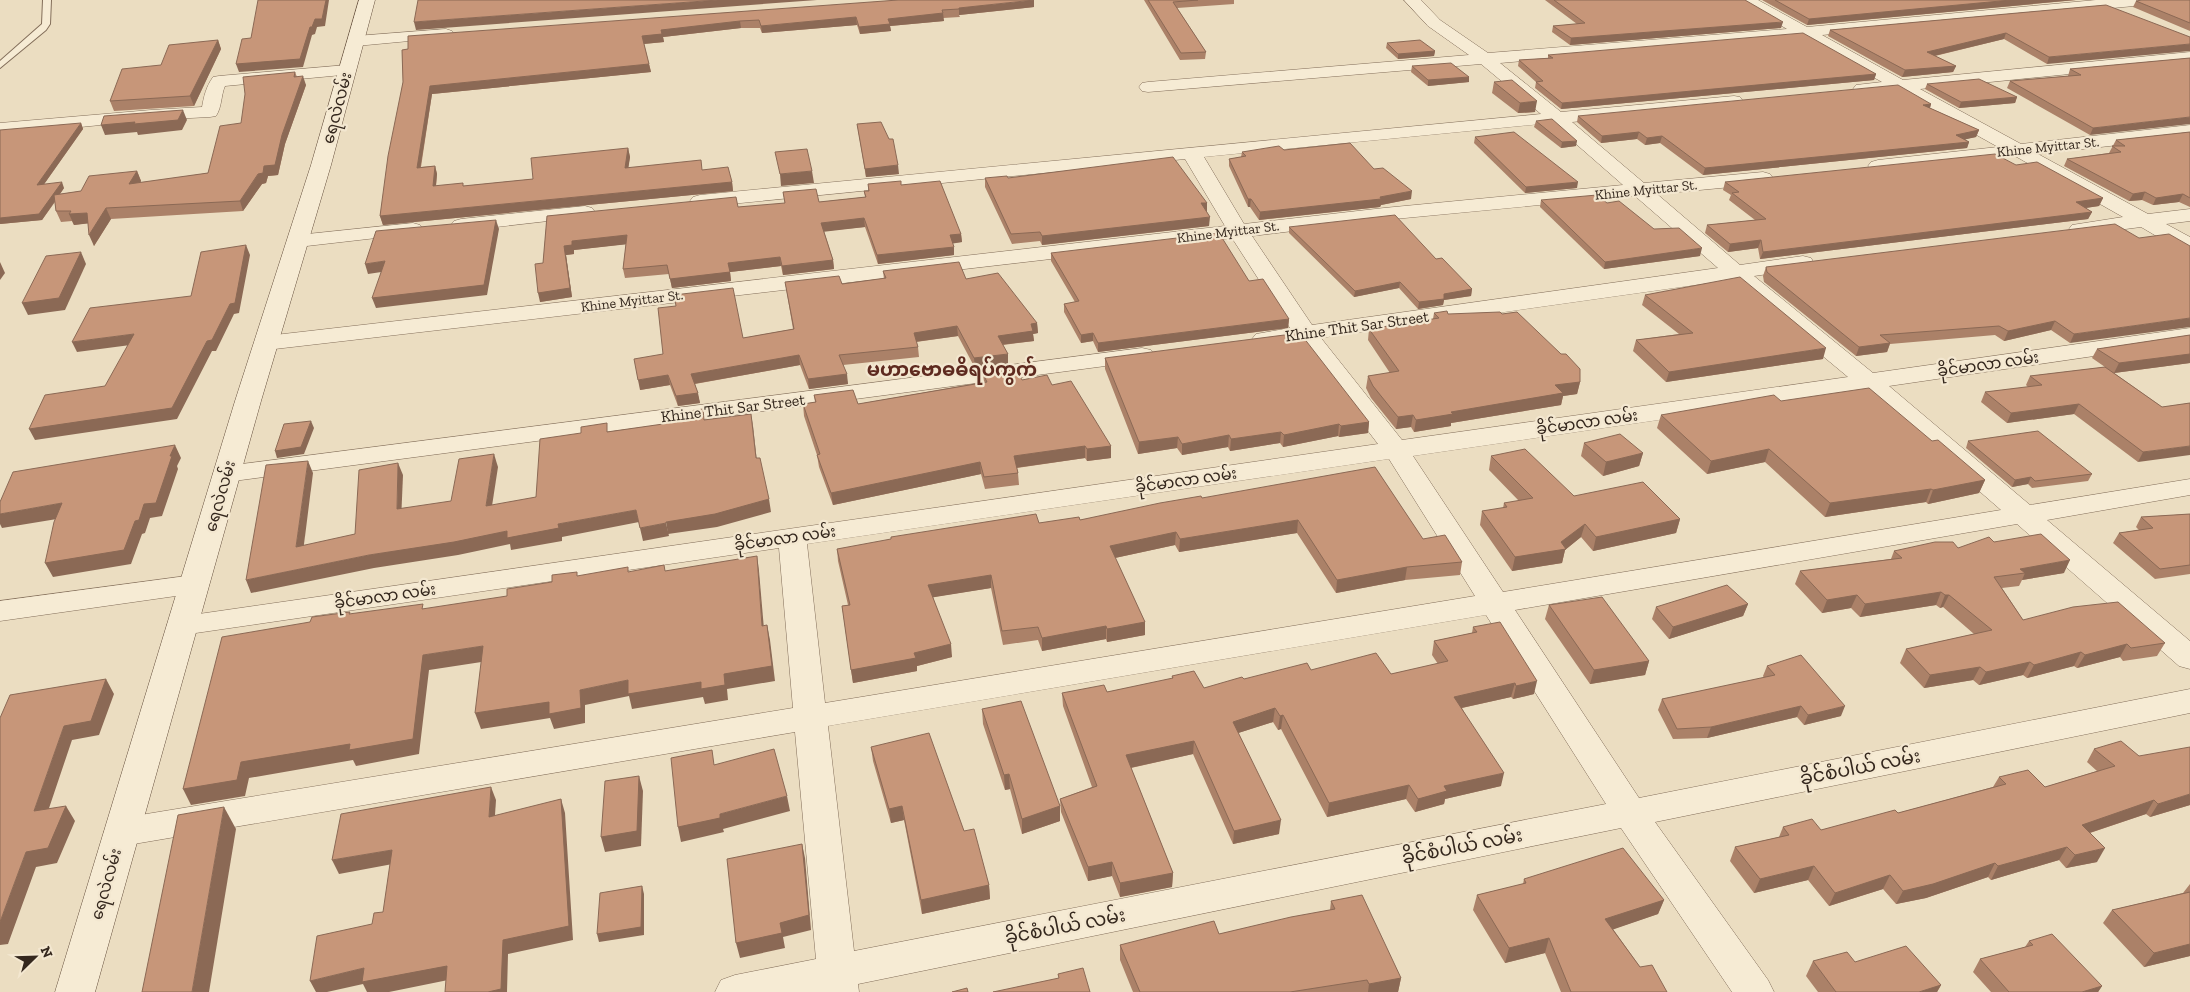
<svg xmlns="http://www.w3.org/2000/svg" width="2190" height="992" viewBox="0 0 2190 992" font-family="'Zilla Slab','Noto Sans Myanmar',serif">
  <rect width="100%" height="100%" fill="#ebddc1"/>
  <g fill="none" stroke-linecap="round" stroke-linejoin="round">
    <g stroke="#836e5a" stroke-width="2">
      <path id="service" d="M43,0H51L50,24L46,30L0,68V61L42,24Z"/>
    </g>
    <g stroke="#836e5a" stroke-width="1">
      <g id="minor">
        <path d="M1404,0H1421L1440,20L1488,53L1787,29L1742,3L1739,0H1758L1807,27L2096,0H2153L2150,3L2145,5L1822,35L1903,80L2190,52V62L1920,89L2021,144L2190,125V137L2038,154L2148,214L2190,209V221L2166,224L2190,237V252L2182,251L2141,227L2079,235L2072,233L2069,229L2072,225L2123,217L2015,156L1878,172L1871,170L1868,166L1871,162L1878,160L1998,147L1898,91L1862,94L1856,93L1853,89L1856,85L1882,82L1802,37L1500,63L1561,112L1734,96L1740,97L1743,101L1740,105L1734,106L1572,122L1644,183L1763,172L1770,174L1773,178L1770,182L1763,184L1657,194L1740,265L1803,256L1811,258L1814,263L1811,268L1754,276L1873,373L2190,328V342L1889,386L2030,505L2190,479V495L2047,520L2190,641V669L2179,666L2017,524L1515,610L1639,798L2190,689V713L1655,822L1768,980L1774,992H1732L1621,828L858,984L859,992H715L721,980L735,975L816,959L795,732L122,846L109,842L104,832L109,822L122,818L793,708L779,548L182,635L171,632L167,625L171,618L1378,444L1299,341L1264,346L1256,344L1252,339L1256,334L1290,328L1232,238L266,350L258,348L254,343L258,338L266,336L1225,226L1185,159L700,207L693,205L690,201L693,197L700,195L1541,114L1481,64L1148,92L1142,91L1139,87L1142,83L1148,82L1469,55L1428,26ZM1552,123L1623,185L1384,208L1244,224L1204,157ZM1635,196L1718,268L1312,325L1252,236L1384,220ZM1731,280L1848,377L1402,440L1321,338ZM1863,390L2001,510L1503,592L1413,456ZM1389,459L1475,596L825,703L807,544ZM1486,615L1606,804L854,951L828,726Z"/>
        <path d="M446,29L452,31L454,34L452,37L356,46L350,44L348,41L350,38L356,36Z"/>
        <path d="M347,65L353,66L356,70L353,74L225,86C221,95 222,107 216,116L210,117L151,120L0,135V123L151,110L202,107C204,96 206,87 213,77L219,76Z"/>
        <path d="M585,206L592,208L595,212L592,216L461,231L454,229L451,225L454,221L461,219Z"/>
        <path d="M413,223L420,225L423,229L420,233L298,247L290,246L287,241L290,236L298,235Z"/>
        <path d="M1142,348L1151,350L1154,355L1151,360L226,482L216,480L213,474L216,468L226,466Z"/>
        <path d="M194,575L204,578L209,585L204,592L0,621V601Z"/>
      </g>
    </g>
    <g stroke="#654f3d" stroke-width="1">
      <path id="secondary" d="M359,0H375L331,165L261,401L95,992H55L235,401L311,165Z"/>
    </g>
    <use href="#service" fill="#f6ebd4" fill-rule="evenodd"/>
    <use href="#minor" fill="#f6ebd4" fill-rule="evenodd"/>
    <use href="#secondary" fill="#f6ebd4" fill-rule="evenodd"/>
  </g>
  <g fill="#ab8168">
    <path d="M898,0L1034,7L959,15L960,17L943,18L944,21L890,26L891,31L860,34L857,25L762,33L760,28H741L663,37L664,42L644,44L651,72L432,94L421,167L435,166L437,174L436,186H464L533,179L628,148L630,157L628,168L703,170L732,182L733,191L383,225L380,216L403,82L402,50Z"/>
    <path d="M1144,0H1234V4L1177,8L1206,52L1205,59L1180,60Z"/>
    <path d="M1545,0H1745L1781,28L1570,45L1552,32L1553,26L1577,24Z"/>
    <path d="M1762,0H2076L1807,25Z"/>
    <path d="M2190,0V31L2133,7L2136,1Z"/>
    <path d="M2106,5L2047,64L2004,39L1935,56L1956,66L1953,72L1902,77L1828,36L1830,30Z"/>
    <path d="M218,40L221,49L194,106L114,111L110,101L161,65Z"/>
    <path d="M1387,43L1435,51L1434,56L1398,59L1386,48Z"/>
    <path d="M1548,55L1876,74L1874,80L1561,109L1535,88L1536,82L1518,66L1519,60L1548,58Z"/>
    <path d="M2190,58L2090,135L2007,88L2010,81L2068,76L2070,69Z"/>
    <path d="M1412,66L1469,77V82L1428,86L1411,72Z"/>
    <path d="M295,72L297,77L306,85L285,144L278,175L268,176L266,183L262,184L243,211L111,219L94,246L88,223L74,225L72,221L61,222L56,211L55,202L42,220L0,224L81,123L83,129L44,184L64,188L60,194L81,191L137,171L141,181L140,183L208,173Z"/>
    <path d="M1494,82L1535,112L1518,113L1492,93Z"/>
    <path d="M1927,84L2017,97L2015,103L1959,108L1925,89Z"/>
    <path d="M1931,104L1930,108L1979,130L1976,137L1965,139L1969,142L1967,148L1703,175L1660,143L1645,145L1637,139L1601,143L1577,122L1578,116Z"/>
    <path d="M1536,121L1576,146L1561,148L1534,127Z"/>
    <path d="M857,124L899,174L866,177Z"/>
    <path d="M2190,132V207L2179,202L2153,205L2142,200L2129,201L2064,166L2067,159L2109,153L2116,140Z"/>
    <path d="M1475,137L1577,188L1525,193L1474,143Z"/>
    <path d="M1284,150L1374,169L1411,199L1381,205L1380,207L1259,220L1250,207H1248L1229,166V159L1241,157L1242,152Z"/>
    <path d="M2016,165L2103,198L2099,206L2085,208L2092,212L2088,219L1760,259L1758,248L1728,252L1705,233L1707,225L1755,220L1729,200L1731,195L1723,190L1725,182Z"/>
    <path d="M985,178H1008L1207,212L1209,226L1042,245L1040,241L1012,244L985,187Z"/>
    <path d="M868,184L901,185L961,234L962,242L952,243L954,255L878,264L865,227L824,231L833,260L834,269L783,275L781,266L730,272L731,281L672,288L669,274L625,278L623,269L626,244L574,250V254L566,255L572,297L540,302L547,216L738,207L785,204L783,192L819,202L865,197L864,191H868Z"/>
    <path d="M1541,200L1607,203L1700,256L1604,269L1540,207Z"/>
    <path d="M1289,227L1436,259L1472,289L1471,296L1444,300L1443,305L1418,309L1399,288L1354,297L1289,233Z"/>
    <path d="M2139,238L2070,343L2051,330L2004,341L1995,335L1890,344L1887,352L1856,356L1764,282L1763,276L1766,267Z"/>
    <path d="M1051,253L1249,281L1289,319L1288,328L1098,352L1093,341L1081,343L1064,312V304L1075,302L1051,261Z"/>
    <path d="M883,271L966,279L1037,323L1038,333L1033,334L1034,341L1003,345L1008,364L975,368L958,336L916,342L918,347L919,357L843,365L848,384L809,389L800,365L695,384L700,403L678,406L670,385L640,390L663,354L743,338L793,329L785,282L842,284L884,279Z"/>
    <path d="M1645,295L1823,359L1666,382L1633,351L1636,340L1679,334L1642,305Z"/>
    <path d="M1434,313L1448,314L1580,382L1577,394L1563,396L1561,405L1451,423V426L1414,432L1411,427L1396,429L1371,398L1366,388L1368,376L1390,373L1368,340L1369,329L1433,319Z"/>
    <path d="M2190,335V363L2114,373L2162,407L2190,403L2138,462L2074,414L2007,423L1981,402L1985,392L2028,387L2026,385L2030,376L2105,367L2092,358L2097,349Z"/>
    <path d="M1105,358L1369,422L1368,433L1339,437L1338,436L1283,447L1280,443L1230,451L1228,447L1182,455L1177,448L1138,454L1105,369Z"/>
    <path d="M983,374L1052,385L1111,446V458L1087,461L1085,458L1017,468L1018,473L1019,485L985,489L981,474L833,505L819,467L817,455L804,416L803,404L815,402L814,395L858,404L984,382Z"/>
    <path d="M1781,401L1932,441L1985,480L1979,493L1928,504L1926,502L1825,517L1765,462L1707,474L1657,428L1661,415Z"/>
    <path d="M1968,441L2092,474L2088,481L2032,488L2028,484L2012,487L1966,448Z"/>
    <path d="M1584,443L1643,453L1639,466L1603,476L1581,456Z"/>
    <path d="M1491,456L1574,496L1680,519L1676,533L1593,551L1581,537L1565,550L1562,563L1512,571L1480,525L1482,511L1503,508L1504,503L1519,501L1489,470Z"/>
    <path d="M1202,498L1423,539L1462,562L1460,575L1405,580L1336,593L1297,533L1179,552L1175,545L1115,558L1145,622V635L1107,642L1106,639L1042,651L1038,640L1003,645L991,588L933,597L952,657L917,666V671L853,683L842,606L848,605L838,561L837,549L1039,523L1080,520Z"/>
    <path d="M2190,514V574L2155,579L2113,543L2119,533L2139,530L2136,527L2141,517Z"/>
    <path d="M1994,542L2064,573L2022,580L2019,586L2002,588L2023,620L2165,643L2157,656L2123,661L2120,657L2077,668L2074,666L2027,678L2023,675L1979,685L1973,680L1924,688L1900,663L1906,649L1974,634L1943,607L1940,608L1936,605L1860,617L1851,608L1822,613L1795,584L1800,571L1891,559L1894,551L1958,548Z"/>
    <path d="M1748,604L1743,616L1669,639L1652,619L1656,607Z"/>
    <path d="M1549,605L1649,661L1645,675L1590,684L1545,619Z"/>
    <path d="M1473,627L1534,694L1513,699L1511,697L1462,708L1501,786L1445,799L1444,804L1415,812L1406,799L1327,817L1281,729L1278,730L1273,722L1238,733L1279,834L1233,844L1193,754L1131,768L1173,873L1172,887L1120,897L1112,876L1088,881L1061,812L1060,799L1092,787L1063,706L1062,693L1107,692L1172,679V676L1204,688L1244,679L1311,670L1391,674L1438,664L1432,655L1434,641L1472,633Z"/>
    <path d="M1767,666L1841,716L1804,725L1797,717L1707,738L1673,739L1658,710L1662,699L1764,678L1763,676Z"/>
    <path d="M982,709L1060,806V821L1022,834L1010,789L1005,790L983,724Z"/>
    <path d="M871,747L989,885L990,899L922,914L904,820L891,823L873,761Z"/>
    <path d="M2094,749L2190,805L2150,817L2146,814L2090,833L2097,862L2066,868L2059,860L1991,880L1988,877L1926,898L1896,904L1883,889L1829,906L1808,880L1754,893L1730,861L1735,847L1779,837L1783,827L1821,830L1898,813L1993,787L1999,777L2045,787L2097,771L2087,762Z"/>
    <path d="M1524,879L1664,900L1658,914L1613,929L1640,967L1667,992H1561L1545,953L1505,963L1473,910L1477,895L1523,884Z"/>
    <path d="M2190,884V956L2144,967L2103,923L2112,910L2183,893Z"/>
    <path d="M1331,901L1401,978L1398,992H1133L1120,960V945L1219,934L1330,910Z"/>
    <path d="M2029,941L2102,986L2098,992H1991L1973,972L1980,959L2025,947Z"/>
    <path d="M1813,961L1855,962L1941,985L1937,992H1818L1806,976Z"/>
  </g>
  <g fill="#8b6955">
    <path d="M326,0H329L325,26L317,27L315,34L312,35L303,67L239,72L236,64L310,27Z"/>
    <path d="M718,0H817L416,30L414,22Z"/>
    <path d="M1034,0V7L959,15V8Z"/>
    <path d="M2011,0H2076L1807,25L1809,19Z"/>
    <path d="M943,13L944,21L890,26L891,31L860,34L859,27L888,19Z"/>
    <path d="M856,17L857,25L762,33L761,26Z"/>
    <path d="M740,21L741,28L663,37L664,42L643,44L642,36L661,30Z"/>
    <path d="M1783,22L1781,28L1570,45L1571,38Z"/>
    <path d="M2006,33L2004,39L1925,58L1927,52Z"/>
    <path d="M218,40L221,49L194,106L190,96Z"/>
    <path d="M2190,44V51L2047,64L2049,57Z"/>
    <path d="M1435,51L1434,56L1398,59V54Z"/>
    <path d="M649,64L651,72L432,94L419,176L417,168L430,86Z"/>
    <path d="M1956,66L1953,72L1902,77L1905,70Z"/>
    <path d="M1876,74L1874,80L1561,109L1562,103Z"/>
    <path d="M303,76L306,85L285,144L278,175L268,176L266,183L262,184L243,211L240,201L264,166L282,135Z"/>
    <path d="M1469,77V82L1428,86V80Z"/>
    <path d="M2017,97L2015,103L1959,108L1961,102Z"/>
    <path d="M1537,101L1535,112L1518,113L1520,103Z"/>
    <path d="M1931,104L1929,111L1923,105Z"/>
    <path d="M183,110L187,120L182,130L138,135L137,132L105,135L101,125Z"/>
    <path d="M2190,117V124L2090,135L2093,128Z"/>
    <path d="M81,123L83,129L40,190L37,185Z"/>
    <path d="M1979,130L1976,137L1954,142L1956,135Z"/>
    <path d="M1639,132L1637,139L1601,143L1602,136Z"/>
    <path d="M1662,136L1660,143L1645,145L1647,138Z"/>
    <path d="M1577,141L1576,146L1561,148L1562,142Z"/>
    <path d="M1969,142L1967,148L1703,175L1705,168Z"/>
    <path d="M628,148L630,157L627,177L625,168Z"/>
    <path d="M898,165L899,174L866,177L865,169Z"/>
    <path d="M435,166L437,174L435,195L433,186Z"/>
    <path d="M137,171L141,181L133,194L129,184Z"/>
    <path d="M812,171L814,183L781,186L780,174Z"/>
    <path d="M62,182L64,188L42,220L0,224V218Z"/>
    <path d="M732,182L733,191L383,225L380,216Z"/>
    <path d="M1578,182L1577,188L1525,193L1526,187Z"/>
    <path d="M1412,191L1411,199L1381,205L1380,207L1259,220L1260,212L1380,197Z"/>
    <path d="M2145,192L2142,200L2129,201L2133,194Z"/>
    <path d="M2183,194L2179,202L2153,205L2156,198Z"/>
    <path d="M2103,198L2099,206L2072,210L2076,202Z"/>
    <path d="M1248,199H1251L1250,207H1248Z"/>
    <rect x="1201" y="203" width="6" height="9"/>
    <path d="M106,208L111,219L94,246L89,235Z"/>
    <path d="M2092,212L2088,219L1760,259L1763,252Z"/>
    <path d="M87,213L92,223L74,225L69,214Z"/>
    <path d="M1210,217L1209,226L1042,245V236Z"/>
    <path d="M864,218L865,227L822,232L821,223Z"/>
    <path d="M496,220L499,229L487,295L376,308L372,298Z"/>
    <path d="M961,234L962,242L950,244V235Z"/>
    <path d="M627,235L629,244L574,250V254L566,255L572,297L540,302L538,293L564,246L572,241Z"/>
    <path d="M1761,240L1758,248L1728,252L1730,244Z"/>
    <path d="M246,245L250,255L239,313L234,314L216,351H212L177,419L35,440L29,429L207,341Z"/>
    <path d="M954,247V255L878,264L877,255Z"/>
    <path d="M1702,248L1700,256L1604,269L1605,262Z"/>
    <path d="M81,252L86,264L65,310L28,315L22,303Z"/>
    <path d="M780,257L781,266L730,272L731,281L672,288L670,279L728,263Z"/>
    <path d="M833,260L834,269L783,275L782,266Z"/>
    <path d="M385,261L388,271L368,274L365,264Z"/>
    <path d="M0,262L5,273L0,280Z"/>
    <path d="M1400,282L1399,288L1354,297L1355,291Z"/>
    <path d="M1472,289L1471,296L1444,300L1443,305L1418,309L1419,302L1444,294Z"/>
    <path d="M2190,318V327L2070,343L2074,334Z"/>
    <path d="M1289,319L1288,328L1098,352V343Z"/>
    <path d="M2055,321L2051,330L2004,341L2008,331Z"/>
    <path d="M1037,323L1038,333L1033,334L1034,341L999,345L998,336L1031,324Z"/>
    <path d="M957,326L958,336L914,342V333Z"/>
    <path d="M1093,333V341L1081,343V335Z"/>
    <path d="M134,334L138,344L77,352L72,342Z"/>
    <path d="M1890,343L1887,352L1856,356L1859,347Z"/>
    <path d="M1826,348L1823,359L1666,382L1669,372Z"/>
    <path d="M1008,354V364L975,368L974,358Z"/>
    <path d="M2190,354V363L2114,373L2119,363Z"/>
    <path d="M799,355L800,365L693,384L691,374Z"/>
    <path d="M847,374L848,384L809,389L808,379Z"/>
    <path d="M668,375L670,385L640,390L638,380Z"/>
    <path d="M1580,382L1577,394L1563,396L1561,405L1451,423V426L1414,432L1416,420L1555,385Z"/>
    <path d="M698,393L700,403L678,406L676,396Z"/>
    <path d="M2079,404L2074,414L2007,423L2011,413Z"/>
    <path d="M751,414L753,426L758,471L756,458Z"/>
    <path d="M1413,415L1411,427L1396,429L1398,417Z"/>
    <path d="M311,421L314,428L304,454L277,458L275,451Z"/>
    <path d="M1369,422L1368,433L1339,437L1341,426Z"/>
    <path d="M1339,424L1338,436L1283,447L1284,435Z"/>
    <path d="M1281,432L1280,443L1230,451L1231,439Z"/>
    <path d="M1229,435L1228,447L1182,455V444Z"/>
    <path d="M1178,437L1177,448L1138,454L1139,442Z"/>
    <path d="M175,445L181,458L177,466L178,469L162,516L150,518L145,533L142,534L131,564L53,577L45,563L135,521Z"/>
    <path d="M1085,446V458L1014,468V456Z"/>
    <path d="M1111,446V458L1087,461V449Z"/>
    <path d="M2190,446V455L2138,462L2143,452Z"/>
    <path d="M1769,449L1765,462L1707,474L1711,461Z"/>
    <path d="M1643,453L1639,466L1603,476L1606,462Z"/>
    <path d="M494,454L498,467L490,519L486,506Z"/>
    <path d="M308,461L313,473L302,560L296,547Z"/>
    <path d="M980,462L981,474L833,505L831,493Z"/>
    <path d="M398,463L403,475L401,522L397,509Z"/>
    <path d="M2031,477L2028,484L2012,487L2015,480Z"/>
    <path d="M1985,480L1979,493L1928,504L1933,490Z"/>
    <path d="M1931,489L1926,502L1825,517L1830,503Z"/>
    <path d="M769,499L771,512L717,527L668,534L666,522Z"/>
    <path d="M62,503L69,517L2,528L0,524V514Z"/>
    <path d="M636,510L639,522L562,537V541L511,550L510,544L458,555L374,568L251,593L246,580L369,555L507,531L558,524Z"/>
    <path d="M1680,519L1676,533L1593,551L1596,537Z"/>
    <path d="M1298,520L1297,533L1179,552L1180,539Z"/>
    <path d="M666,523L669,536L643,541L640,528Z"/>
    <path d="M1585,524L1581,537L1565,550L1562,563L1512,571L1515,557L1561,542Z"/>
    <path d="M1176,532L1175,545L1110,559V546Z"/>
    <path d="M757,556L759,571L765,641L762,626Z"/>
    <path d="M2070,560L2064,573L2022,580L2025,573L2020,569Z"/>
    <path d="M1407,567L1405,580L1336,593L1337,580Z"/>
    <path d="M991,575V588L929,598L928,585Z"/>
    <path d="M1941,592L1936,605L1860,617L1865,604Z"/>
    <path d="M1857,595L1851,608L1822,613L1827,600Z"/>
    <path d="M1945,595H1949L1943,607L1940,608Z"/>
    <path d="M1748,604L1743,616L1669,639L1673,627Z"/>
    <path d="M1145,622V635L1107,642V629Z"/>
    <path d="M767,625L770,640L775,681L727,689L728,700L705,704L703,697L632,709L629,696L585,705V723L554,729L550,718L481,729L475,713L580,690L628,680L724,674Z"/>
    <path d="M1106,626V639L1042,651V638Z"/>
    <path d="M951,644L952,657L917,666V671L853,683L851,670L914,653Z"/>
    <path d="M2127,644L2120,657L2077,668L2085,655Z"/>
    <path d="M483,646L488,661L429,670L419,754L356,766L353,760L249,778L245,796L191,805L183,789L241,762L423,655Z"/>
    <path d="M2081,652L2074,666L2027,678L2034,665Z"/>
    <path d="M1649,661L1645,675L1590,684L1594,670Z"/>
    <path d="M2030,662L2023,675L1979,685L1986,672Z"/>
    <path d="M1980,667L1973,680L1924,688L1930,675Z"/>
    <path d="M106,679L114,694L99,735L72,740L43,826L34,811L64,726Z"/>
    <path d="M1537,681L1534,694L1513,699L1516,686Z"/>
    <path d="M1515,683L1511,697L1452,710L1454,697Z"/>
    <path d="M1801,706L1797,717L1707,738L1711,727Z"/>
    <path d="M1845,706L1841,716L1804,725L1808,715Z"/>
    <path d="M1275,708L1273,722L1232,735L1233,722Z"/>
    <path d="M1283,715L1281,729L1278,730L1280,716Z"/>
    <path d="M1194,741L1193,754L1125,769L1126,755Z"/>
    <path d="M1504,773L1501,786L1445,799L1444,804L1415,812L1418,799L1444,786Z"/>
    <path d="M1009,774L1010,789L1005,790L1004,775Z"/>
    <path d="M639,776L643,791L641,846L605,852L601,837Z"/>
    <path d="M1409,785L1406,799L1327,817L1329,803Z"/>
    <path d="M491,787L496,800L494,830L489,817Z"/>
    <path d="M2190,794V805L2150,817L2158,804Z"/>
    <path d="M787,796L790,811L723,829L724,832L681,842L678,827L720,814Z"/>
    <path d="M561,799L565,813L573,940L508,954L507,992H488L503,940Z"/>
    <path d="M2154,800L2146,814L2074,838L2082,825Z"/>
    <path d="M66,806L75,821L57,863L36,867L8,944L0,945V922L26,852Z"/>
    <path d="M902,806L904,820L891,823L889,809Z"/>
    <path d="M1060,806V821L1022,834V819Z"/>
    <path d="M224,807L236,829L209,992H192Z"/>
    <path d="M1281,820L1279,834L1233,844L1234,831Z"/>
    <path d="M802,844L805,858L811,930L783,937L785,948L740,958L736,943L780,923Z"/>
    <path d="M2067,847L2059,860L1991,880L1998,866Z"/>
    <path d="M2105,848L2097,862L2066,868L2075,855Z"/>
    <path d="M392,850L398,863L339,874L332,860Z"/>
    <path d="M1112,862V876L1088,881V867Z"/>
    <path d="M1995,863L1988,877L1926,898L1896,904L1903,891Z"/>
    <path d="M1814,866L1808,880L1754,893L1760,879Z"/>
    <path d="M1173,873L1172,887L1120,897V883Z"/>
    <path d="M1890,875L1883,889L1829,906L1835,893Z"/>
    <path d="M989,885L990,899L922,914L921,900Z"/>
    <path d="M642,886L644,894V935L599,942L597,934Z"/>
    <path d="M1664,900L1658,914L1600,934L1605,919Z"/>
    <path d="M1549,938L1545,953L1505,963L1509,948Z"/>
    <path d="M2190,944V956L2144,967L2154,953Z"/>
    <path d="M447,966L453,979L389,992H367L363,984L327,992H316L310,981L364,968Z"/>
    <path d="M1401,978L1398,992H1368L1369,984Z"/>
    <path d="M1941,985L1937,992H1919Z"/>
    <path d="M2102,986L2098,992H2082Z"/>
  </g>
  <g fill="#c79679" stroke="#8b6955">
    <path d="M258,0H326L322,19H315L312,27H310L300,59L236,64L242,39L251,38Z"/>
    <path d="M418,0H718L414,22Z"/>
    <path d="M898,0H1034L959,8V9L942,10L943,13L888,19L890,24L859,27L856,17L761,26L759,20L740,21L661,30L662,34L642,36L649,64L430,86L417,168L435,166L433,186L463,183V186L533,179L531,158L628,148L625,168L701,160L702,170L728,167L732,182L380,216L388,156L403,82L402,50L408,49V36Z"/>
    <path d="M1148,0H1198L1173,2L1206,52L1181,53Z"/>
    <path d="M1554,0H1745L1783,22L1571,38L1553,26L1585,23Z"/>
    <path d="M1775,0H2011L1809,19Z"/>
    <path d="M2142,0H2190V23L2136,1Z"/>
    <path d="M2106,5L2190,37V44L2049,57L2006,33L1927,52L1956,66L1905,70L1830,30Z"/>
    <path d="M1803,33L1876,74L1562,103L1536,82L1543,81L1519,60L1553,58L1548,55Z"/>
    <path d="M218,40L190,96L110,101L122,69L161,65L169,45Z"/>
    <path d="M1420,40L1435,51L1398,54L1387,43Z"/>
    <path d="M2190,58V117L2093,128L2010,81L2081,75L2070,69Z"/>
    <path d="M1451,63L1469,77L1428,80L1412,66Z"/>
    <path d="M295,72L294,77L303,76L282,135L275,165L264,166L263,173L258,174L240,201L106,208L89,235L87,213L69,214L71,211H56L54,195L81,191L89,176L137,171L129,184L208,173L220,126L241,123L245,94L243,77Z"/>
    <path d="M1979,79L2017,97L1961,102L1927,84Z"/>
    <path d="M1512,80L1537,101L1520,103L1494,82Z"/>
    <path d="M1898,85L1931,104L1923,105L1979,130L1956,135L1969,142L1705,168L1662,136L1647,138L1639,132L1602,136L1578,116Z"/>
    <path d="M183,110L178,120L134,124L135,122L101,125L104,116Z"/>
    <path d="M1552,119L1577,141L1562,142L1536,121Z"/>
    <path d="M881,122L889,139H893L898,165L865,169L857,124Z"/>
    <path d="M81,123L37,185L62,182L39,214L0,218V130Z"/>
    <path d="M1514,132L1578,182L1526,187L1475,137Z"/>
    <path d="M2190,132V198L2183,194L2156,198L2145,192L2133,194L2067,159L2121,152L2112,146H2125L2116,140Z"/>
    <path d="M1350,143L1374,169L1383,168L1412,191L1380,197L1381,199L1260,212L1251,199H1248L1229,159L1246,156L1242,152L1279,146L1284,150Z"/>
    <path d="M807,149L812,171L780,174L775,152Z"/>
    <path d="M1995,154L2016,165L2037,162L2103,198L2076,202L2092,212L1763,252L1761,240L1730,244L1707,225L1766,219L1732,193L1739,192L1725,182Z"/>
    <path d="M1173,157L1207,203H1201L1210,217L1042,236L1040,232L1011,234L985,178L1007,176L1008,178Z"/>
    <path d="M901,181V185L940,181L961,234L950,235L954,247L877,255L864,218L821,223L833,260L782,266L780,257L728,263L730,272L670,279L667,265L623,269L627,235L572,241V245L564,246L570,288L538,293L535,264L543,263L547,216L736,197L738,207L785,203L783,192L816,189L819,202L866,197L864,191H869L868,184Z"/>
    <path d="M1597,195L1607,203L1619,201L1654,229L1679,228L1702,248L1605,262L1541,200Z"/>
    <path d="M1395,215L1436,259L1442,258L1472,289L1444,294V299L1419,302L1400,282L1355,291L1289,227Z"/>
    <path d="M496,220L484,285L372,298L385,261L365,264L376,231Z"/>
    <path d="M2115,224L2139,238L2169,234L2190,246V318L2074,334L2055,321L2008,331L1999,326L1880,335L1890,343L1859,347L1767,272L1766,267Z"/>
    <path d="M1219,233L1249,281L1263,279L1289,319L1098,343L1093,333L1081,335L1064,304L1079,301L1051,253Z"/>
    <path d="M246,245L235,303L230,304L212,340L207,341L172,408L29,429L45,395L105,386L134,334L72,342L90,308L191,296L201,252Z"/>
    <path d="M81,252L59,298L22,303L46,256Z"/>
    <path d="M959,262L966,279L998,273L1037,323L1031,324L1033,331L998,336L1008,354L974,358L957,326L914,333L918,347L839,355L847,374L808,379L799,355L691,374L698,393L676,396L668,375L638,380L634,359L663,354L658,308L676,306L674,295L733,288L743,338L794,329L785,282L839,276L842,284L886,278L883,271Z"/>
    <path d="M1740,277L1826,348L1669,372L1636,340L1693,333L1645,295Z"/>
    <path d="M1447,311L1448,314L1500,312L1502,314L1517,312L1561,354H1566L1580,369V382L1555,385L1563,393L1451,412L1453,414L1416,420L1413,415L1398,417L1373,386L1368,376L1399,371L1369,329L1439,318L1434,313Z"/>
    <path d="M1300,333L1369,422L1341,426L1339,424L1284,435L1281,432L1231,439L1229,435L1182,444L1178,437L1139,442L1105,358Z"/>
    <path d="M2190,335V354L2119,363L2097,349Z"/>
    <path d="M2105,367L2162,407L2190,403V446L2143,452L2079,404L2011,413L1985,392L2042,385L2030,376Z"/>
    <path d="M1016,369L1022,380L1047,375L1052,385L1071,381L1111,446L1087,449L1085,446L1014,456L1018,473L984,477L980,462L831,493L817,455L820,454L803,404L816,402L814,395L853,390L858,404L987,382L983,374Z"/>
    <path d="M1869,388L1932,441L1938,440L1985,480L1933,490L1931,489L1830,503L1769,449L1711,461L1661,415L1774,395L1781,401Z"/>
    <path d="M703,409L704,420L751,414L756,458H760L769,499L715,514L666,522V523L640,528L636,510L558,524L559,528L507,538V531L454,542L369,555L246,580L266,465L308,461L296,547L355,534L359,470L398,463L397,509L451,501L459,459L494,454L486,506L536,497L540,439L581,433V427L607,423V432L663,424L662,420L683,417L682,412Z"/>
    <path d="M311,421L301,447L275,451L284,424Z"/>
    <path d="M2038,431L2092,474L2035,481L2031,477L2015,480L1968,441Z"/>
    <path d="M1620,434L1643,453L1606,462L1584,443Z"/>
    <path d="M175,445L170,456H172L156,503L144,504L139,520L135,521L124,550L45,563L54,522L62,503L0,514V502L13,472Z"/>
    <path d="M1525,449L1574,496L1643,482L1680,519L1596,537L1585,524L1561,542L1566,549L1515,557L1482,511L1507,507L1504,503L1533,498L1491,456Z"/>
    <path d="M1375,467L1423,539L1445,535L1462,562L1407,567L1337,580L1298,520L1180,539L1176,532L1110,546L1145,622L1107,629L1106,626L1042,638L1038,627L1002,631L991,575L928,585L951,644L914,653L916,658L851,670L842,606L850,605L837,549L891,539V537L1036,514L1039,523L1079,517L1080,520L1160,503L1201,496L1202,498Z"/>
    <path d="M2190,514V565L2160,569L2119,533L2153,528L2141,517Z"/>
    <path d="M2041,534L2070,560L2020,569L2025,573L1994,577L2023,620L2073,607L2118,602L2165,643L2131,648L2127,644L2085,655L2081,652L2034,665L2030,662L1986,672L1980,667L1930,675L1906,649L1992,630L1949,595H1945L1941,592L1865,604L1857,595L1827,600L1800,571L1902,558L1894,551L1935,542H1953L1958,548L1989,537L1994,542Z"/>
    <path d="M757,556L762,626L767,625L772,666L724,674L725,685L701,689V682L628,694V680L580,690L581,708L549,714V702L475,713L483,646L423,655L413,739L349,750L350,744L241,762L237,780L183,789L222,637L310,622L312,617L350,612L349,614L423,604L422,609L507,596V589L552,582V575L577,572V576L628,567V572L664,565L665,571Z"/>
    <path d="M1727,585L1748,604L1673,627L1656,607Z"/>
    <path d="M1602,597L1649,661L1594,670L1549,605Z"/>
    <path d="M1500,622L1537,681L1516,686L1515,683L1454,697L1504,773L1444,786L1447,791L1418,799L1409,785L1329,803L1283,715L1280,716L1275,708L1233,722L1281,820L1234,831L1194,741L1126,755L1173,873L1120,883L1112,862L1088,867L1060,799L1097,786L1062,693L1104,685L1107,692L1173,678L1172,676L1194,671L1204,688L1242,677L1244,679L1307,663L1311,670L1376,653L1391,674L1448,661L1434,641L1477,632L1473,627Z"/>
    <path d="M1801,655L1845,706L1808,715L1801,706L1711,727L1677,729L1662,699L1775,675L1767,666Z"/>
    <path d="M106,679L91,721L64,726L34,811L66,806L48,848L26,852L0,922V718L10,695Z"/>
    <path d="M1021,701L1060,806L1022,819L1009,774L1004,775L982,709Z"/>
    <path d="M929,733L964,831L974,829L989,885L921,900L902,806L889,809L871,747Z"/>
    <path d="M2121,741L2139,756L2190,747V794L2158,804L2154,800L2082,825L2105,848L2075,855L2067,847L1998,866L1995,863L1933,884L1903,891L1890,875L1835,893L1814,866L1760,879L1735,847L1789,835L1783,827L1812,819L1821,830L1895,810L1898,813L2006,784L1999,777L2028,770L2045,787L2115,766L2094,749Z"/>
    <path d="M774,749L787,796L720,814V818L678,827L671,758L712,750L714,765Z"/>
    <path d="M639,776L637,831L601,837L605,781Z"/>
    <path d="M491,787L489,817L561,799L569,926L503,940L501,989L488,992H445L447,966L362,982L364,968L310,981L317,936L372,924L374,913L383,912L392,850L332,860L341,814Z"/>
    <path d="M224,807L192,992H142L178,815Z"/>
    <path d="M802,844L809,915L780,923L782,933L736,943L727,859Z"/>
    <path d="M1623,848L1664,900L1605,919L1640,967L1652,965L1667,992H1571L1549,938L1509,948L1477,895L1526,883L1524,879Z"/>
    <path d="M642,886L641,927L597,934L600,893Z"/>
    <path d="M2190,892V944L2154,953L2112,910Z"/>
    <path d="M1362,895L1401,978L1369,984L1367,980L1290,992H1140L1120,945L1214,921L1219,934L1291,917L1335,909L1331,901Z"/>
    <path d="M2052,934L2102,986L2082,992H2009L1980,959L2033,945L2029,941Z"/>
    <path d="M1906,946L1941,985L1919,992H1836L1813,961L1847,952L1855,962Z"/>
    <path d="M1083,968L1090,992H993L1059,978L1058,974Z"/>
    <path d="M967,988L968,992H952Z"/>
  </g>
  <g text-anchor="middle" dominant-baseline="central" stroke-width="4.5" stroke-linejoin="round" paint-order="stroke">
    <g font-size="14" fill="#34271d" stroke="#f3e7d0">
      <text transform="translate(2048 147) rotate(-6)">Khine Myittar St.</text>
      <text transform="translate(1646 190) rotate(-6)">Khine Myittar St.</text>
      <text transform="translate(1228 232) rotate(-7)">Khine Myittar St.</text>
      <text transform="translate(632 301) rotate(-7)">Khine Myittar St.</text>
    </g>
    <g font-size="16" fill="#34271d" stroke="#f3e7d0">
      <text transform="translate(337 108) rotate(-75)">ရေလဲလမ်း</text>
      <text transform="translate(1357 326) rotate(-8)">Khine Thit Sar Street</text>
      <text transform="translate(1988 364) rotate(-8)">ခိုင်မာလာ လမ်း</text>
      <text transform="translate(733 408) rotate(-7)">Khine Thit Sar Street</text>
      <text transform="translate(1587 422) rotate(-8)">ခိုင်မာလာ လမ်း</text>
      <text transform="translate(1186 480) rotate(-8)">ခိုင်မာလာ လမ်း</text>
      <text transform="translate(220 496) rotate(-74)">ရေလဲလမ်း</text>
      <text transform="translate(785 538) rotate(-8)">ခိုင်မာလာ လမ်း</text>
      <text transform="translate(385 596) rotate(-8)">ခိုင်မာလာ လမ်း</text>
      <text transform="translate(106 884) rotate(-74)">ရေလဲလမ်း</text>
    </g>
    <g font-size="19" font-weight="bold" fill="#5e2a1f" stroke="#f3e7d0">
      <text x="952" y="369">မဟာဗောဓဓိရပ်ကွက်</text>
    </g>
    <g font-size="19" fill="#34271d" stroke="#f3e7d0">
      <text transform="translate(1860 767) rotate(-11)">ခိုင်စံပါယ် လမ်း</text>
      <text transform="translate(1462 846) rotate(-11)">ခိုင်စံပါယ် လမ်း</text>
      <text transform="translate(1065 926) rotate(-11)">ခိုင်စံပါယ် လမ်း</text>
    </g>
  </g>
  <g transform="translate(35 957) rotate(67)" stroke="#f3e7d0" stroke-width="4" paint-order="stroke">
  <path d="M0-4L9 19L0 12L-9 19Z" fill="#34271d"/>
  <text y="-8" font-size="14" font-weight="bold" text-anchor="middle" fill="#34271d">N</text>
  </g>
</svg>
